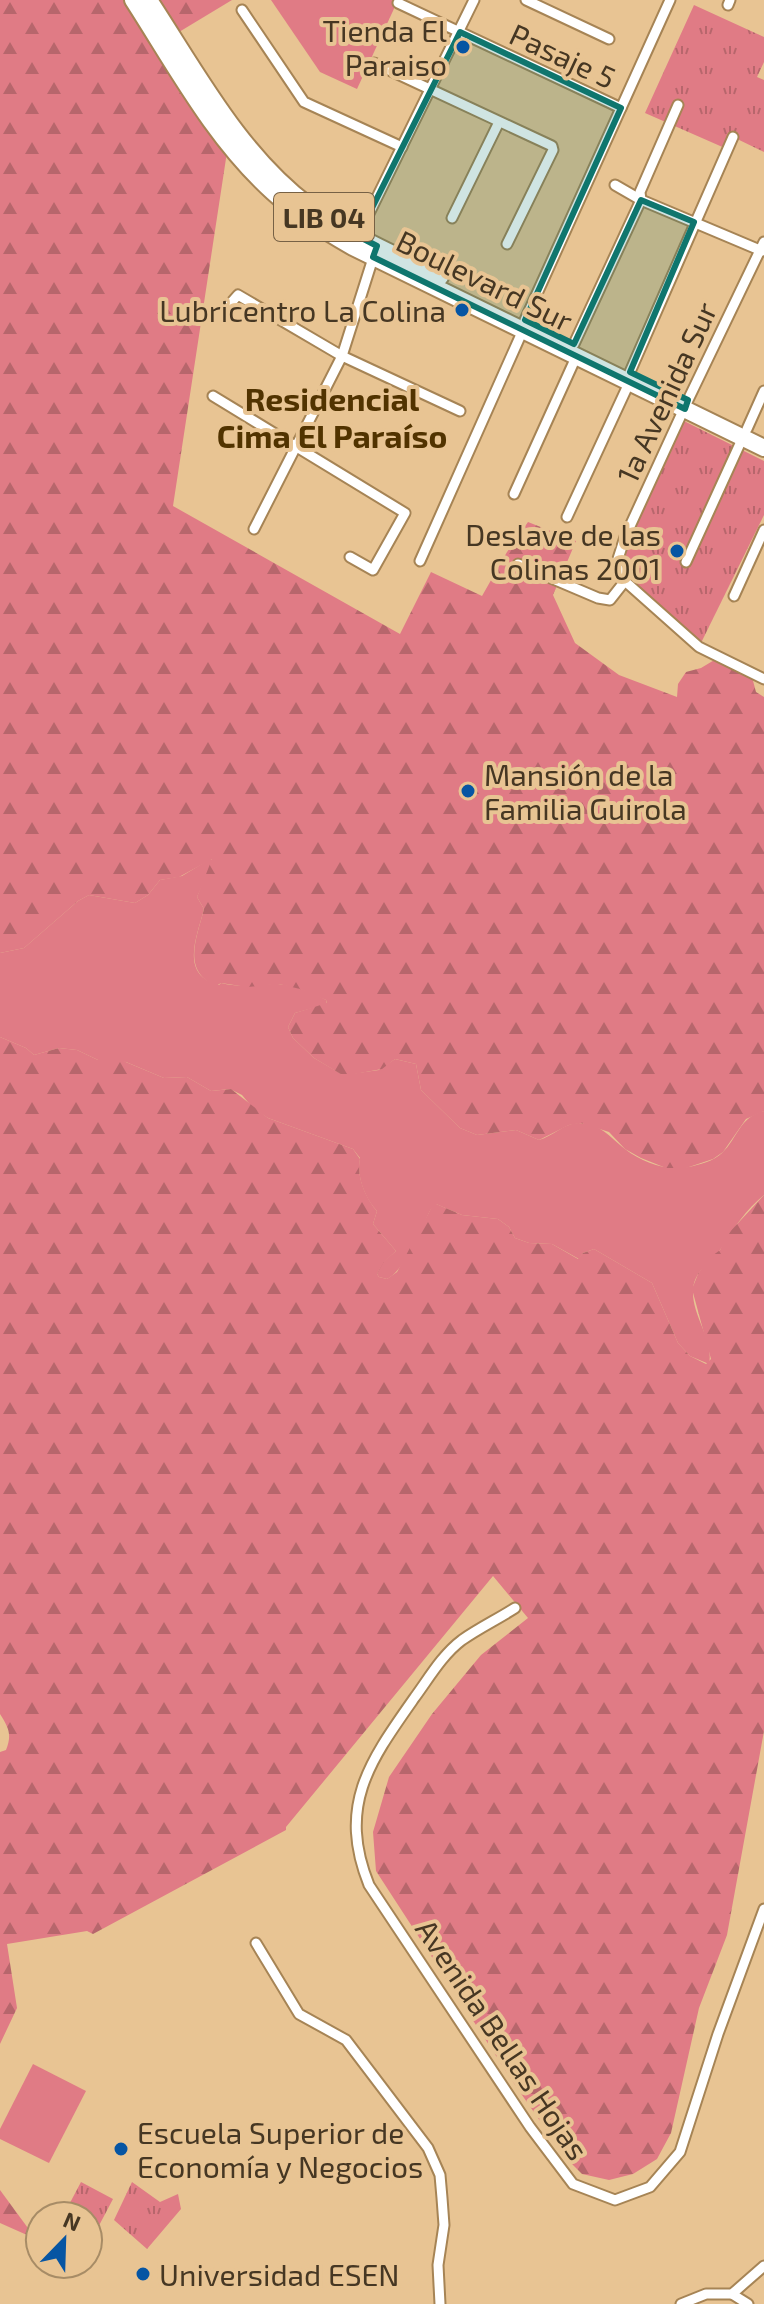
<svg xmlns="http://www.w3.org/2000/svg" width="764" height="2304" viewBox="0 0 764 2304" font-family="'Exo 2',sans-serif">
  <defs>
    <pattern id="forest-firs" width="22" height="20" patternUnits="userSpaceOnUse" patternTransform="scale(2)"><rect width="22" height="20" fill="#e07b85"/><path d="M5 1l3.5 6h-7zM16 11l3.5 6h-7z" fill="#b7666c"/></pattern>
    <pattern id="park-tufts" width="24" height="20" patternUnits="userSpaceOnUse" patternTransform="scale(2)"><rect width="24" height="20" fill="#e07b85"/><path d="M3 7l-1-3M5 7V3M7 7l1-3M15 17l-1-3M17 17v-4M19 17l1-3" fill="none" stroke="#b7666c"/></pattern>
  </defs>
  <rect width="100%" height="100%" fill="#e8c493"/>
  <g fill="#e07b85">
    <path d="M271,0H398L357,89L320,72Z"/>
    <path d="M210,859L214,860L197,897L204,909C197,937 179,975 219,985L221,983C241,988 258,984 278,984C294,985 312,992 326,1000L327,1004L295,1013L288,1027L293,1038L314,1058L343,1075L379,1070L395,1059L416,1064L421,1090L460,1128L477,1135L516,1130L539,1140C553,1136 563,1124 578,1123C600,1123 610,1137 625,1149C643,1163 666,1171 688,1167C699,1165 714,1161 722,1153C738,1138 739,1117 764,1111V1195C747,1209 733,1228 722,1247C713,1262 692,1270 693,1293C693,1317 714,1341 709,1364L690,1356L678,1343L652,1283L594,1249L583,1253L579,1259L552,1244L529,1243L515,1238L509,1227L498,1219L462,1215L436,1204C427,1211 426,1223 420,1232C412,1247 402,1271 387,1279L379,1277L377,1274L382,1263L396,1251L373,1224L377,1211C365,1198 356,1176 360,1158L353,1149L268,1118L252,1107L242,1095L230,1089L211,1091L187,1077L164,1078L126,1062L98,1060L77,1050L59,1048L34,1055L26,1048L0,1037V953L24,948L78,901L89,895L135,903L148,895L160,880L182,876Z"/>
    <path d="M33,2064L86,2091L49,2163L0,2139V2129Z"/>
  </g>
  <g fill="url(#forest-firs)">
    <path d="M0,0H129L227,152L173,506L400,634L431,572L482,596L507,552L528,522L576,541L553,595L575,643L619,675L677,697L678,684L686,672L701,668L716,659L752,677L756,692L764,697V1111L746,1119L723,1152L713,1159L686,1168H666L641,1158L625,1149L609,1132L581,1123L569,1125L539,1140L516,1130L477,1135L460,1128L421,1090L416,1064L395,1059L382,1069L344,1076L314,1058L293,1038L288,1027L295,1013L327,1003L326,1000L300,989L279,984L247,987L221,983L216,986C181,971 197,937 204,909L197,897L212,859L179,877L160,880L148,895L135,903L89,895L78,901L24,948L0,953Z"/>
    <path d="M157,0H232L179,32Z"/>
    <path d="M0,1037L26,1048L34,1055L59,1048L77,1050L98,1060H121L164,1078L187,1077L211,1091L231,1089L268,1118L353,1149L360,1159C356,1176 366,1199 377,1211L373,1224L396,1251L383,1263L377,1274L379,1277L387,1279L397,1272L434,1203L462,1215L498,1219L509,1227L515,1238L529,1243L552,1244L578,1259L583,1253L594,1249L652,1283L678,1343L690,1356L706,1364L711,1359L692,1289L698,1274L708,1259L720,1250L727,1235L764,1195V1731L727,1935L699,2008L671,2133L657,2159L633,2174L609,2180L582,2174L565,2157L513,2082L376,1871L373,1832L389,1777L432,1714L481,1655L528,1618L493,1576L286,1827V1830L93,1934L87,1931L7,1944L17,2008L0,2044V1752L6,1750C12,1735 9,1728 0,1714Z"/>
    <path d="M0,2190L36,2239L0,2223Z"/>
  </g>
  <g fill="url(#park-tufts)">
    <path d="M694,5L764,37V62L757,77L764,80V152L733,137L727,149L645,113Z"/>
    <path d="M680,419L764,461V515L699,647L620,575L618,554Z"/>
    <path d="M81,2182L113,2199L94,2235L88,2232V2216H63Z"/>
    <path d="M132,2182L160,2202L178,2194L181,2209L147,2249L114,2220Z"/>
  </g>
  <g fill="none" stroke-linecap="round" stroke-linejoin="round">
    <g stroke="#a68455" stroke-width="13">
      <g id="street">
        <path d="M526,0L609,39"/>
        <path d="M398,3L621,108"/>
        <path d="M728,5L730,0"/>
        <path d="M242,10L304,102L402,147"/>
        <path d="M374,63L552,146L553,150L507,244"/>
        <path d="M615,185L641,200L762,251"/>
        <path d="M452,218L499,122"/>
        <path d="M358,236L474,0"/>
        <path d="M764,242L688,400L625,537L616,565L627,583L699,647L764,679"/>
        <path d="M230,304L238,295L342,356L460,411"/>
        <path d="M525,320L670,0"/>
        <path d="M574,344L641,200L640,192L678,105"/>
        <path d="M630,372L733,137"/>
        <path d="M213,396L405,513L373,570L350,557"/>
        <path d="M747,429L764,391"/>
        <path d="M514,494L577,355"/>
        <path d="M567,517L630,381"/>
        <path d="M254,529L342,356L374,255"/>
        <path d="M420,561L523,330"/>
        <path d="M686,562L743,437"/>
        <path d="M518,564L598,598L610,600L625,581"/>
        <path d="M734,596L764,530"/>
        <path d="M515,1608C498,1619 479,1628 462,1640C442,1655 429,1678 415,1697C370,1761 337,1805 369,1885L530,2127L573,2184L615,2200L650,2187L680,2152L718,2034L764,1909"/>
        <path d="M256,1943L299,2014L346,2040L428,2148L440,2175L442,2198L444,2225L438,2265L440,2304"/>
        <path d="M732,2294L748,2304"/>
        <path d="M681,2304L706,2294H732L764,2266"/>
      </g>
    </g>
    <g stroke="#a68455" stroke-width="20">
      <g id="highway">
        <path d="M133,0C175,65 214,139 273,192C297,214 325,231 353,247L764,448"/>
        <path d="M149,0C197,73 239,154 310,207C350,236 396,255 440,277"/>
      </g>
    </g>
    <use href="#street" stroke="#fff" stroke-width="9"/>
    <use href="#highway" stroke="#fff" stroke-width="16"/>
  </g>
  <path fill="#0f766e" fill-opacity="0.2" stroke="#0f766e" stroke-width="6" stroke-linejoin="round" d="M460,32L621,108L525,320L574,344L641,200L694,222L630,372L688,400L685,409L373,257L377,246L358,236Z"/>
  <g fill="#0655a3" stroke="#e8c493" stroke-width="3">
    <circle cx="463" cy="47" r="8"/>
    <circle cx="462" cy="310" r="8"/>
    <circle cx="677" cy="551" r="8"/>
    <circle cx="468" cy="791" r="8"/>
    <circle cx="121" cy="2149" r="8"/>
    <circle cx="143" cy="2274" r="8"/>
  </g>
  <g text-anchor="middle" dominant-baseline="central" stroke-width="8" stroke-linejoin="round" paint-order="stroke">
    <rect fill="#e8c493" stroke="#776145" stroke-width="2" x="274" y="193" width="100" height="48" rx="6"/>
    <g font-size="28" font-weight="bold" fill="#463723">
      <text x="324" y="217">LIB 04</text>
    </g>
    <g font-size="30" fill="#463723" stroke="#e8c493" text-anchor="end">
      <text x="447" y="30">Tienda El<tspan x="447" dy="34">Paraiso</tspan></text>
      <text x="446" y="310">Lubricentro La Colina</text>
      <text x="661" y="534">Deslave de las<tspan x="661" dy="34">Colinas 2001</tspan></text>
      <text x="484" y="774" text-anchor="start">Mansión de la<tspan x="484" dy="34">Familia Guirola</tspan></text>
      <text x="137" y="2132" text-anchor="start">Escuela Superior de<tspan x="137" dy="34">Economía y Negocios</tspan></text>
      <text x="159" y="2274" text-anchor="start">Universidad ESEN</text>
    </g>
    <g font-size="30" fill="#463723" stroke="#e8c493">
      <text transform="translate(563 55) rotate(25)">Pasaje 5</text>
      <text transform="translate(485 280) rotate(26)">Boulevard Sur</text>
      <text transform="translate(666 392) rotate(-65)">1a Avenida Sur</text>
      <text transform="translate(503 2039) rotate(56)">Avenida Bellas Hojas</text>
    </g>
    <g font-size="32" font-weight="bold" fill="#513300" stroke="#e8c493">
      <text x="332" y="398">Residencial<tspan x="332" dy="37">Cima El Paraíso</tspan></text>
    </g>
  </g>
  <g transform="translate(64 2240) rotate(23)"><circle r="38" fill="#e8c493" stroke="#a78c66" stroke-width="2"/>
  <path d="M0-6L14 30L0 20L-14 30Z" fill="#0655a3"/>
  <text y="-12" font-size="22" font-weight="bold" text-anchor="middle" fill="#463723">N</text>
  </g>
</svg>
